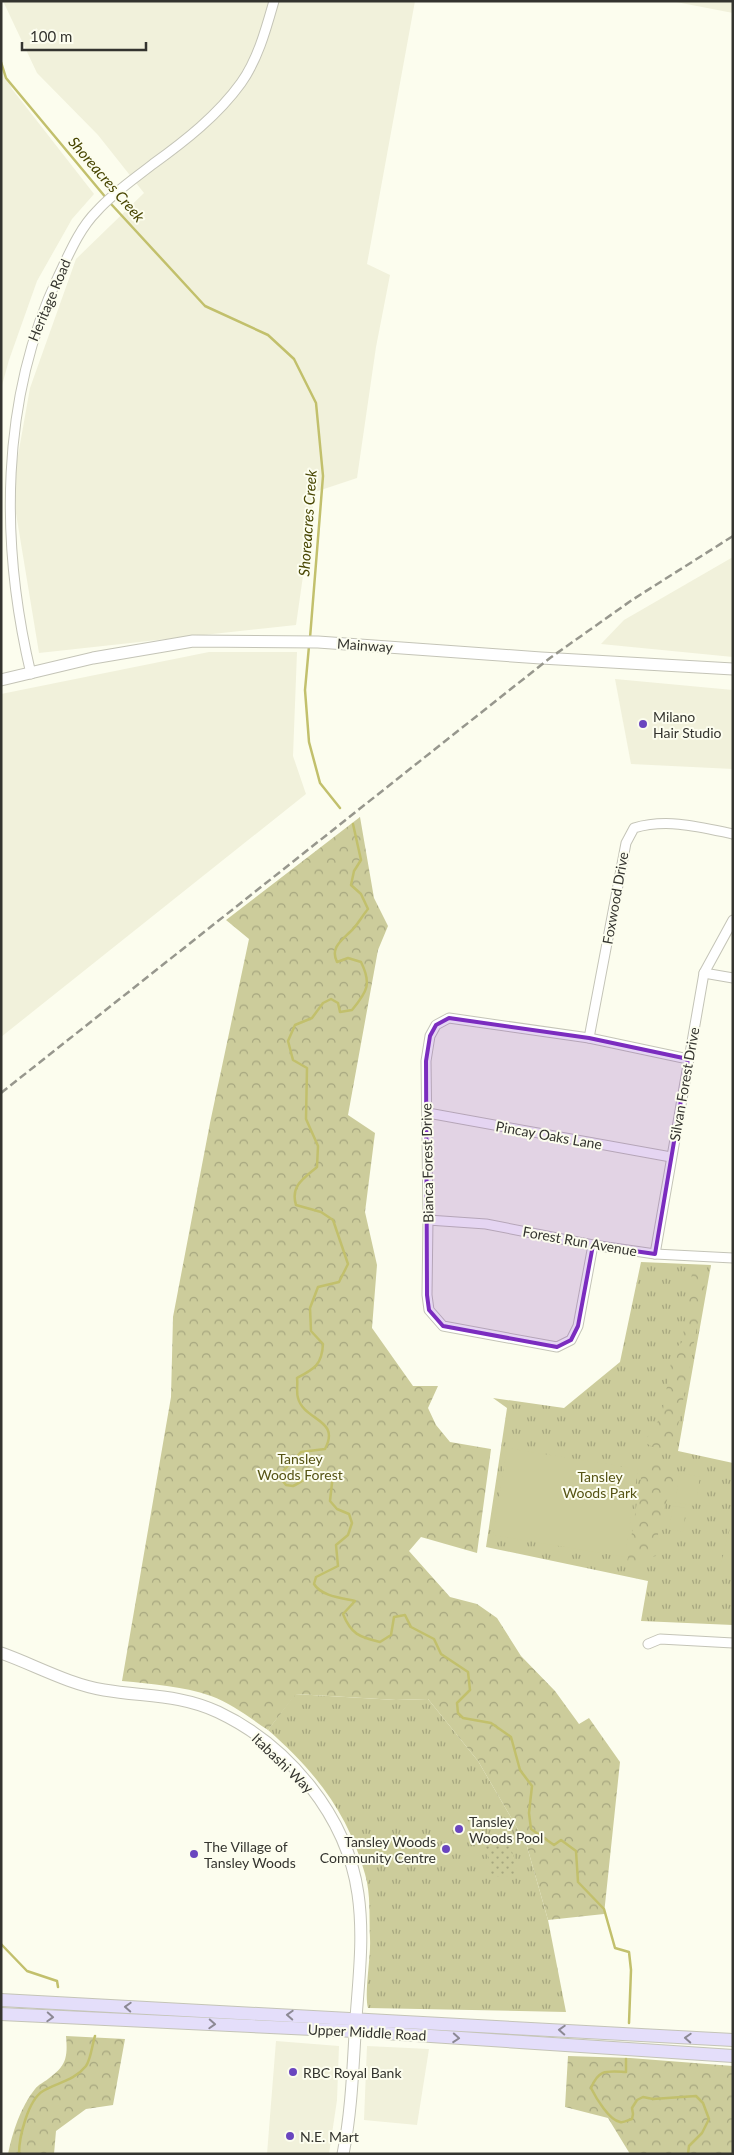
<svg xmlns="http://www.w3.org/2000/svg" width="734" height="2155" viewBox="0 0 734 2155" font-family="Lato,sans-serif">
  <defs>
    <pattern id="grass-tufts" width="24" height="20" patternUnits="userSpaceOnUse" patternTransform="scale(1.25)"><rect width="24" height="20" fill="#cccc9b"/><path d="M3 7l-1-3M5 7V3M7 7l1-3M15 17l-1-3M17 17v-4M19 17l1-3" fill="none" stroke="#a6a67f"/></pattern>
    <pattern id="forest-crowns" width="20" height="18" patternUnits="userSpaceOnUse" patternTransform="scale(1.25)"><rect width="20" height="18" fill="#cccc9b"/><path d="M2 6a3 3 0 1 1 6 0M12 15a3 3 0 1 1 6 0" fill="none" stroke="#a6a67f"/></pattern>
    <pattern id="garden-dots" width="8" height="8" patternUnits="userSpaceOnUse" patternTransform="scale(1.25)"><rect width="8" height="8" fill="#cccc9b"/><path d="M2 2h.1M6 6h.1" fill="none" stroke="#a6a67f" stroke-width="1.8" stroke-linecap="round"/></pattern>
  </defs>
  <rect width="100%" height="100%" fill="#fcfdee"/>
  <g fill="#f1f1db">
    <path d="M3,1H415L367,264L390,275L376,347L357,478L315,492L296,625L39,653L12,489L30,388L76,259L144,193L98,135L37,73Z"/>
    <path d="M671,1H733V13Z"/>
    <path d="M1,65L12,89L94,194L72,219L37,281L9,360L1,389Z"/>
    <path d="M733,557V657L601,644L624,620Z"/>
    <path d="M209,652H297L293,756L306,794L1,1037V694Z"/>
    <path d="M615,679L733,690V769L631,764Z"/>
    <path d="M276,2041L339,2046L337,2100L329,2154H267Z"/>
    <path d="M367,2046L429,2049L417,2125L364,2120Z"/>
  </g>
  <g fill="url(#grass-tufts)">
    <path d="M641,1262L711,1265L678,1451L733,1463V1625L641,1621L648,1581L486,1547L507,1408L493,1398L564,1408L620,1362Z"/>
    <path d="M295,1694L396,1700L428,1699L478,1761L526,1843L548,1920L566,2012L368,2008C364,1994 371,1957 370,1939C369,1918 371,1894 365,1874C348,1813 315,1771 268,1730Z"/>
  </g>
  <g fill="url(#forest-crowns)">
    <path d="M360,817L374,898L388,926L378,950L348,1115L375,1133L365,1212L377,1265L372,1328L413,1386H438L428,1408L436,1425L450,1442L491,1449L477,1553L421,1537L409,1551L450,1597L477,1604L497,1618L521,1656L555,1691L579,1724L589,1718L620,1762L604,1914L548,1920L526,1843L478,1761L428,1699L396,1700L296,1694L268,1730C250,1718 231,1703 211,1696C182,1686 152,1684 122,1681L171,1397L173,1317L210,1123L249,939L226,920Z"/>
    <path d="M692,1273L707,1274L673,1453L660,1451L644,1442L662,1415L673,1351L682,1342Z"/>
    <path d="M644,1459L676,1472L659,1525L656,1556L627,1563Z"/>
    <path d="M66,2036L125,2039L113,2105L86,2109L56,2131L54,2154H8C12,2133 21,2106 35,2089C38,2085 44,2082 48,2079C66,2066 68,2058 66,2036Z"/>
    <path d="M568,2056L630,2058L733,2066V2154H630L608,2118L565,2107Z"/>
  </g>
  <path fill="url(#garden-dots)" d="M499,1837L507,1838L515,1860L517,1875L500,1877L489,1874V1860L483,1846Z"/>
  <g fill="#cccc9b">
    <path d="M507,1448L638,1469L625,1557L493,1535Z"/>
    <path d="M680,1473L700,1477L695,1506L675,1502Z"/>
    <path d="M673,1506L686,1508L683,1532L669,1529Z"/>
    <path d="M733,1516V1578L725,1576L720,1568Z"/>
  </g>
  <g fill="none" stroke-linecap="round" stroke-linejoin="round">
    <g stroke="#c2c06c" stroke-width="2.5">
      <path d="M1,62L6,78L112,205L205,306L268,335L294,359L316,403L323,476L310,638"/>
      <path d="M309,646L305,690L309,742L320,783L340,808"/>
      <path d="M353,824L361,860L354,871L351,885L361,894L368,909C362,916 357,926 350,932C341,941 330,948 337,962L348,958L361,962C372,984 367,992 352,1010L340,1012L338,1003L331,999L323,1003L312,1018L295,1025L288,1041L293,1060L307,1068L306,1119L318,1146L317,1167C304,1178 290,1186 296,1205L321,1212L333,1220L348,1264L339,1282L318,1287L310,1308L311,1331L323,1344C322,1365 314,1369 297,1378C298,1384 296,1392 298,1398C304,1421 341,1419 325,1449L301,1452L284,1470L282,1480L286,1485L293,1486C309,1479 314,1467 333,1474L330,1501L337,1509L349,1514L352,1523L348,1535L336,1545L338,1566L316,1577L314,1584C321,1596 342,1598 355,1601L343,1614C351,1634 359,1637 380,1642L391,1635L394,1617L405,1615L411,1627L434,1639L441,1654L468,1672L470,1690L457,1703L458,1713L463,1718L491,1723L511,1737L520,1770L532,1786L529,1813L531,1829L554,1845L561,1840L576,1851L578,1882L604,1909L615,1948L629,1952L631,1970L629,2023"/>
      <path d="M1,1944L27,1971L57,1981L58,1987"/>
      <path d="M626,2059V2072C606,2071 599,2069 591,2088C596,2098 609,2120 620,2122C624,2123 628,2120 632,2119L633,2114L632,2108L637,2100L643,2097L653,2099L696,2096L703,2103L709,2119L702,2133L689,2146L688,2154"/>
      <path d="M19,2154C19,2137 28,2100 43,2091C58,2082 74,2081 86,2066C91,2059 92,2045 95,2036"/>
    </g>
    <g stroke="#c4c4b7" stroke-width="11">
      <g id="minor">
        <path d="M31,674C0,544 0,400 58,277C69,254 79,229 97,211C113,193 134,179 153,164C185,141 218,115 241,83C258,59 266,29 274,1"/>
        <path d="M704,973L733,978"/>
        <path d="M589,1038L626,843L634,828C667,818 700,827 733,834"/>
        <path d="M428,1113L671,1157"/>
        <path d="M428,1220L486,1224L593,1245L655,1254L733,1258"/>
        <path d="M593,1245L578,1326L571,1340L557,1347L443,1326L429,1310L427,1295L428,1220L426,1061L430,1036L436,1025L449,1018L589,1038L688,1059"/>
        <path d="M655,1254L704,973L733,920"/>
        <path d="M648,1644L660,1639L733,1643"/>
      </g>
    </g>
    <g stroke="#c4c4b7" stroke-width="13">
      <g id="tertiary">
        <path d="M1,680L93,658L193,641L318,642L541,658L733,669"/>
        <path d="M1,1653C35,1665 68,1684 104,1690C145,1697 179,1694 218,1712C288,1745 347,1816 358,1894C364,1935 359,1977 356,2018C353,2063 352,2110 343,2154"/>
      </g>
    </g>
    <g stroke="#c4c4b7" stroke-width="14">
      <g id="secondary">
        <path d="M1,2000L733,2040"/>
        <path d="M1,2014L355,2031L733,2056"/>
      </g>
    </g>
    <use href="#minor" stroke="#fff" stroke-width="9"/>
    <use href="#tertiary" stroke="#fff" stroke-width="11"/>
    <use href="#secondary" stroke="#e4defa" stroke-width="12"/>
    <path stroke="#97978d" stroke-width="2.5" stroke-dasharray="8 4" stroke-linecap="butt" d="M1,1093L550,658L632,600L733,536"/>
  </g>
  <defs><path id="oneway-chevron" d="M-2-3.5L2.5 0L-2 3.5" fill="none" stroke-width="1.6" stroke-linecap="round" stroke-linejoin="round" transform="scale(1.25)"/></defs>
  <g stroke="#8c8994">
    <use href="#oneway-chevron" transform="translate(128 2007) rotate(-177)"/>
    <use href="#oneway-chevron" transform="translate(290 2015) rotate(-177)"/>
    <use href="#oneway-chevron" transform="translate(50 2017) rotate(3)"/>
    <use href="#oneway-chevron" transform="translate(212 2024) rotate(3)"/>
    <use href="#oneway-chevron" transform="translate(562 2030) rotate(-177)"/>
    <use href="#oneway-chevron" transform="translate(456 2038) rotate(4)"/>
    <use href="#oneway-chevron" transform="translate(688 2038) rotate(-177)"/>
  </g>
  <path fill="#7b2cbf" fill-opacity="0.2" stroke="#7b2cbf" stroke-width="4" stroke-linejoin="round" d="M449,1018L589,1038L688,1059L655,1254L593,1245L578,1326L571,1340L557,1347L443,1326L429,1310L427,1295L426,1061L430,1036L436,1025Z"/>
  <g fill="#6a46bf" stroke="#fcfdee" stroke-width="2">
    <circle cx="643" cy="724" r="5"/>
    <circle cx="459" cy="1829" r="5"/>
    <circle cx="446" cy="1849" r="5"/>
    <circle cx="194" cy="1854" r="5"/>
    <circle cx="293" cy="2072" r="5"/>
    <circle cx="290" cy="2136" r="5"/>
  </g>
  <g text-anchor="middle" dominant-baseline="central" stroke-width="4" stroke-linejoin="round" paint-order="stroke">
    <g font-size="14" fill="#34342f" stroke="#fcfdee">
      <text transform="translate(49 300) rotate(-67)">Heritage Road</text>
      <text transform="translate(365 645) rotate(4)">Mainway</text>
      <text transform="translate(615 898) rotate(-80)">Foxwood Drive</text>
      <text transform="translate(684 1084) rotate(-80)">Silvan Forest Drive</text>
      <text transform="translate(549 1135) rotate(10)">Pincay Oaks Lane</text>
      <text transform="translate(427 1163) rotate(-91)">Bianca Forest Drive</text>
      <text transform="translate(580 1241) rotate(10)">Forest Run Avenue</text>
      <text transform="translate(283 1763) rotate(44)">Itabashi Way</text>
      <text transform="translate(367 2032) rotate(3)">Upper Middle Road</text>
    </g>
    <g font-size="14" fill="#34342f" stroke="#fcfdee" text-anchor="start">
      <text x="653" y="716">Milano<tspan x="653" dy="16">Hair Studio</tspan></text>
      <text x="469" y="1821">Tansley<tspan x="469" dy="16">Woods Pool</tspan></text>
      <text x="436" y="1841" text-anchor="end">Tansley Woods<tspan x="436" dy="16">Community Centre</tspan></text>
      <text x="204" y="1846">The Village of<tspan x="204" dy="16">Tansley Woods</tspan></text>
      <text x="303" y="2072">RBC Royal Bank</text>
      <text x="300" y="2136">N.E. Mart</text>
    </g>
    <g font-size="14" fill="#555314" stroke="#fcfdee">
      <text x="300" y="1458">Tansley<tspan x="300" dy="16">Woods Forest</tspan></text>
      <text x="600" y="1476">Tansley<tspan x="600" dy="16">Woods Park</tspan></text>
    </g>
    <g font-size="15" font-style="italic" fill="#474500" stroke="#fcfdee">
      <text transform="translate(107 179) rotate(49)">Shoreacres Creek</text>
      <text transform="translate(307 523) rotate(-86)">Shoreacres Creek</text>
    </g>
  </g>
  <rect width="734" height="2155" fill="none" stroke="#34342f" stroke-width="5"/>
  <path d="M22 42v8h124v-8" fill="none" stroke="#34342f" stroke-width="2.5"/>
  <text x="30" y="42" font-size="15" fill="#34342f" stroke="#fcfdee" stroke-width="4" paint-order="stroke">100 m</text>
</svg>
